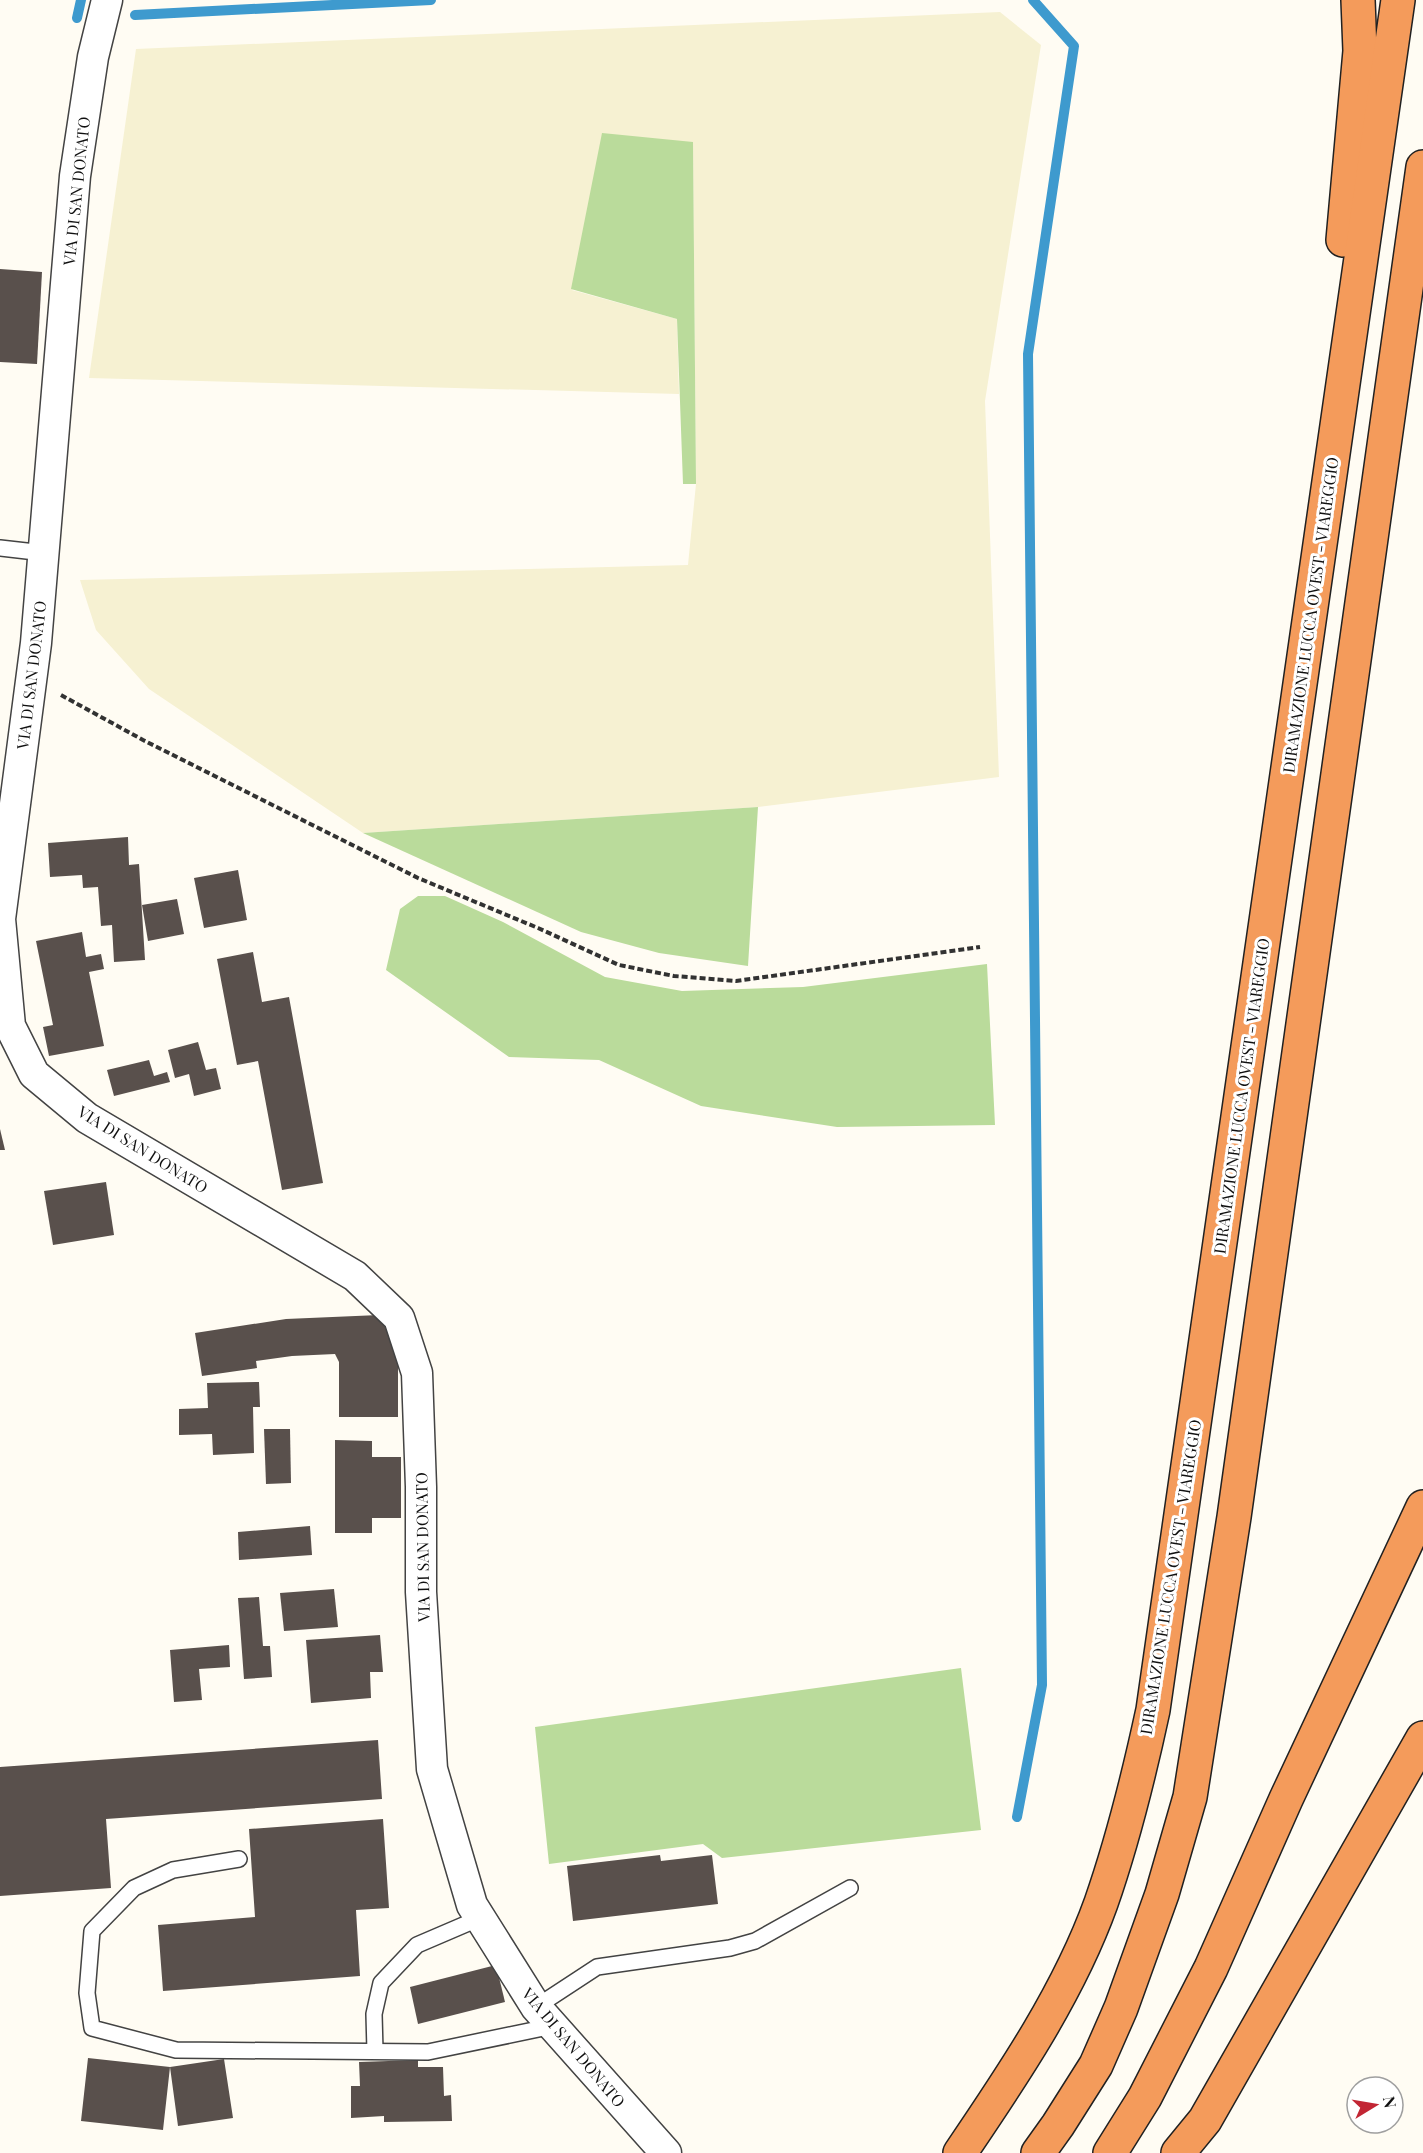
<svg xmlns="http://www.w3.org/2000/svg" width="1423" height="2153" viewBox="0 0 1423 2153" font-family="'Playfair Display',serif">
  <rect width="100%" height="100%" fill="#fffcf3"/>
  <path fill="#f6f1d2" d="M1000,12L1041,45L985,401L999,777L758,807L363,833L149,689L96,630L80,580L688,565L696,484L693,142L572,290L677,319L679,394L89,378L136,49Z"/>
  <g fill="#badb9b">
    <path d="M602,133L693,142L696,484H683L677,319L571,289Z"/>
    <path d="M758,807L748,966L659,953L581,932L363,833Z"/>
    <path d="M418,896H445L503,922L605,977L682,991L803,987L987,964L995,1125L837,1127L701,1106L599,1060L509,1057L386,970L400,909Z"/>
    <path d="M961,1668L981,1830L722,1858L703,1844L549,1864L535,1727Z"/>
  </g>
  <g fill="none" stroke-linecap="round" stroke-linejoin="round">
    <g stroke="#3e9ace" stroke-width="10">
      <path d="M135,15L431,0"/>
      <path d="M77,18L81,0"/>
      <path d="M1017,1817L1042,1685L1028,354L1074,46L1033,0"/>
    </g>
  </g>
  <g fill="#59504c">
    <path d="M0,269L42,272L37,364L0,362Z"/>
    <path d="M128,837L129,865L139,864L145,960L114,962L112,925L101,926L98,887L83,888L82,875L50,877L48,843Z"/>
    <path d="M238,870L247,920L204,928L194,878Z"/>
    <path d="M177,899L184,934L148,941L142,905Z"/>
    <path d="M82,932L86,957L101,954L104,969L89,972L104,1046L49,1056L43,1027L53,1025L36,941Z"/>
    <path d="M253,952L262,1002L289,997L323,1183L282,1190L258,1061L237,1065L217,959Z"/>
    <path d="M198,1042L206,1070L216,1068L221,1089L194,1096L189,1074L175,1078L168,1050Z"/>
    <path d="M149,1060L154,1076L167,1072L170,1082L114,1096L107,1070Z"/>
    <path d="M0,1129L5,1150H0Z"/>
    <path d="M106,1182L114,1235L53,1245L44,1191Z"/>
    <path d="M379,1315L398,1353V1417H339V1362L335,1354L292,1356L256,1361L257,1368L202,1376L195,1333L286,1319Z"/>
    <path d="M259,1382L260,1407H253L254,1453L213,1455L212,1434L179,1435V1409L208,1408L207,1383Z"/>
    <path d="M264,1429H290L291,1483L266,1484Z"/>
    <path d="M335,1440L372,1441V1457H401V1518H372V1533H335Z"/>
    <path d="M310,1526L312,1555L239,1560L238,1532Z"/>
    <path d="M334,1589L338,1627L284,1631L280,1593Z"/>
    <path d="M259,1597L263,1646H270L272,1677L244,1679L238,1598Z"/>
    <path d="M380,1635L383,1672H370L371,1698L311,1703L306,1640Z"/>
    <path d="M229,1645L230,1667L199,1669L202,1700L174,1702L170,1650Z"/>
    <path d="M378,1740L382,1799L106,1819L111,1888L0,1896V1767Z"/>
    <path d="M383,1819L389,1908L356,1910L360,1976L163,1991L158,1925L255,1917L249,1829Z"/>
    <path d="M660,1855L661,1861L712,1855L718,1904L573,1921L567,1866Z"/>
    <path d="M496,1965L505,2002L418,2024L410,1987Z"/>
    <path d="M88,2058L170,2067L224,2059L233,2118L178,2126L170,2067L163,2130L81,2121Z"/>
    <path d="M418,2060V2067H443L444,2096L451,2095L452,2121L384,2122V2116L351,2118V2086H360L359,2062Z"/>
  </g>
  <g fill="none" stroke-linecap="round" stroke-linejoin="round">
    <g stroke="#434343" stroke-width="18">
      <g id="lane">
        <path d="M0,548L44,553"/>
        <path d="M239,1859L173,1870L134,1888L92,1931L87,1993L92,2028L176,2050L428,2052L553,2026"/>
        <path d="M536,2007L597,1967L730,1948L755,1941L850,1888"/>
        <path d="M375,2051L374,2014L381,1983L417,1945L480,1918"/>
      </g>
    </g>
    <g stroke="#434343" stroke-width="33">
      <path id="street" d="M107,0L93,57L75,176L36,643L0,919L10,1026L34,1074L87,1118L355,1276L399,1318L417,1373L421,1487V1592L432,1769L472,1905L536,2007L666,2153"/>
    </g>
    <g stroke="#212121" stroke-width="36">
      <g id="highway">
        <path d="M1343,240L1360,51L1358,0"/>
        <path d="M960,2153C1013,2075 1069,1992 1101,1903C1123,1840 1139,1775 1153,1710L1398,0"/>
        <path d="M1038,2153L1058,2125L1096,2065L1121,2008L1162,1894L1190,1797L1234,1517L1423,167"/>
        <path d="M1110,2153L1145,2097L1211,1968L1286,1799L1423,1507"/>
        <path d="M1178,2153L1205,2120L1423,1738"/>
      </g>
    </g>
    <path stroke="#323232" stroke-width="4" stroke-dasharray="6 3" stroke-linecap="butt" d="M61,695L143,740L418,878L538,928L619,965L674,976L736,981L980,947"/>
    <use href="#lane" stroke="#fff" stroke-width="15"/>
    <use href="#street" stroke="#fff" stroke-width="30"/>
    <use href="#highway" stroke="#f49b5b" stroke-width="33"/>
  </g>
  <g text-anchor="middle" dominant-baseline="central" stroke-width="6" stroke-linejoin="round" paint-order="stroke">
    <g font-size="16" fill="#101010" stroke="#fff">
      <text transform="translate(76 191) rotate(-84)">VIA DI SAN DONATO</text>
      <text transform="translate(1310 615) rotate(-82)">DIRAMAZIONE LUCCA OVEST - VIAREGGIO</text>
      <text transform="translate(31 675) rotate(-83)">VIA DI SAN DONATO</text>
      <text transform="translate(1241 1096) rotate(-82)">DIRAMAZIONE LUCCA OVEST - VIAREGGIO</text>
      <text transform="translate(143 1149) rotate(32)">VIA DI SAN DONATO</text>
      <text transform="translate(422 1547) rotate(-91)">VIA DI SAN DONATO</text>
      <text transform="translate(1170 1577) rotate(-81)">DIRAMAZIONE LUCCA OVEST - VIAREGGIO</text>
      <text transform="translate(574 2047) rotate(50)">VIA DI SAN DONATO</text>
    </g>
  </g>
  <g transform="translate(1375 2105) rotate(79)"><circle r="28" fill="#ffffff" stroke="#9f9f9f" stroke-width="1.5"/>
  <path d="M0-4.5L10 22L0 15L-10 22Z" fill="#c22634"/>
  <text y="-9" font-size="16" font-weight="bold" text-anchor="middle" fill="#101010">N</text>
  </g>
</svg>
